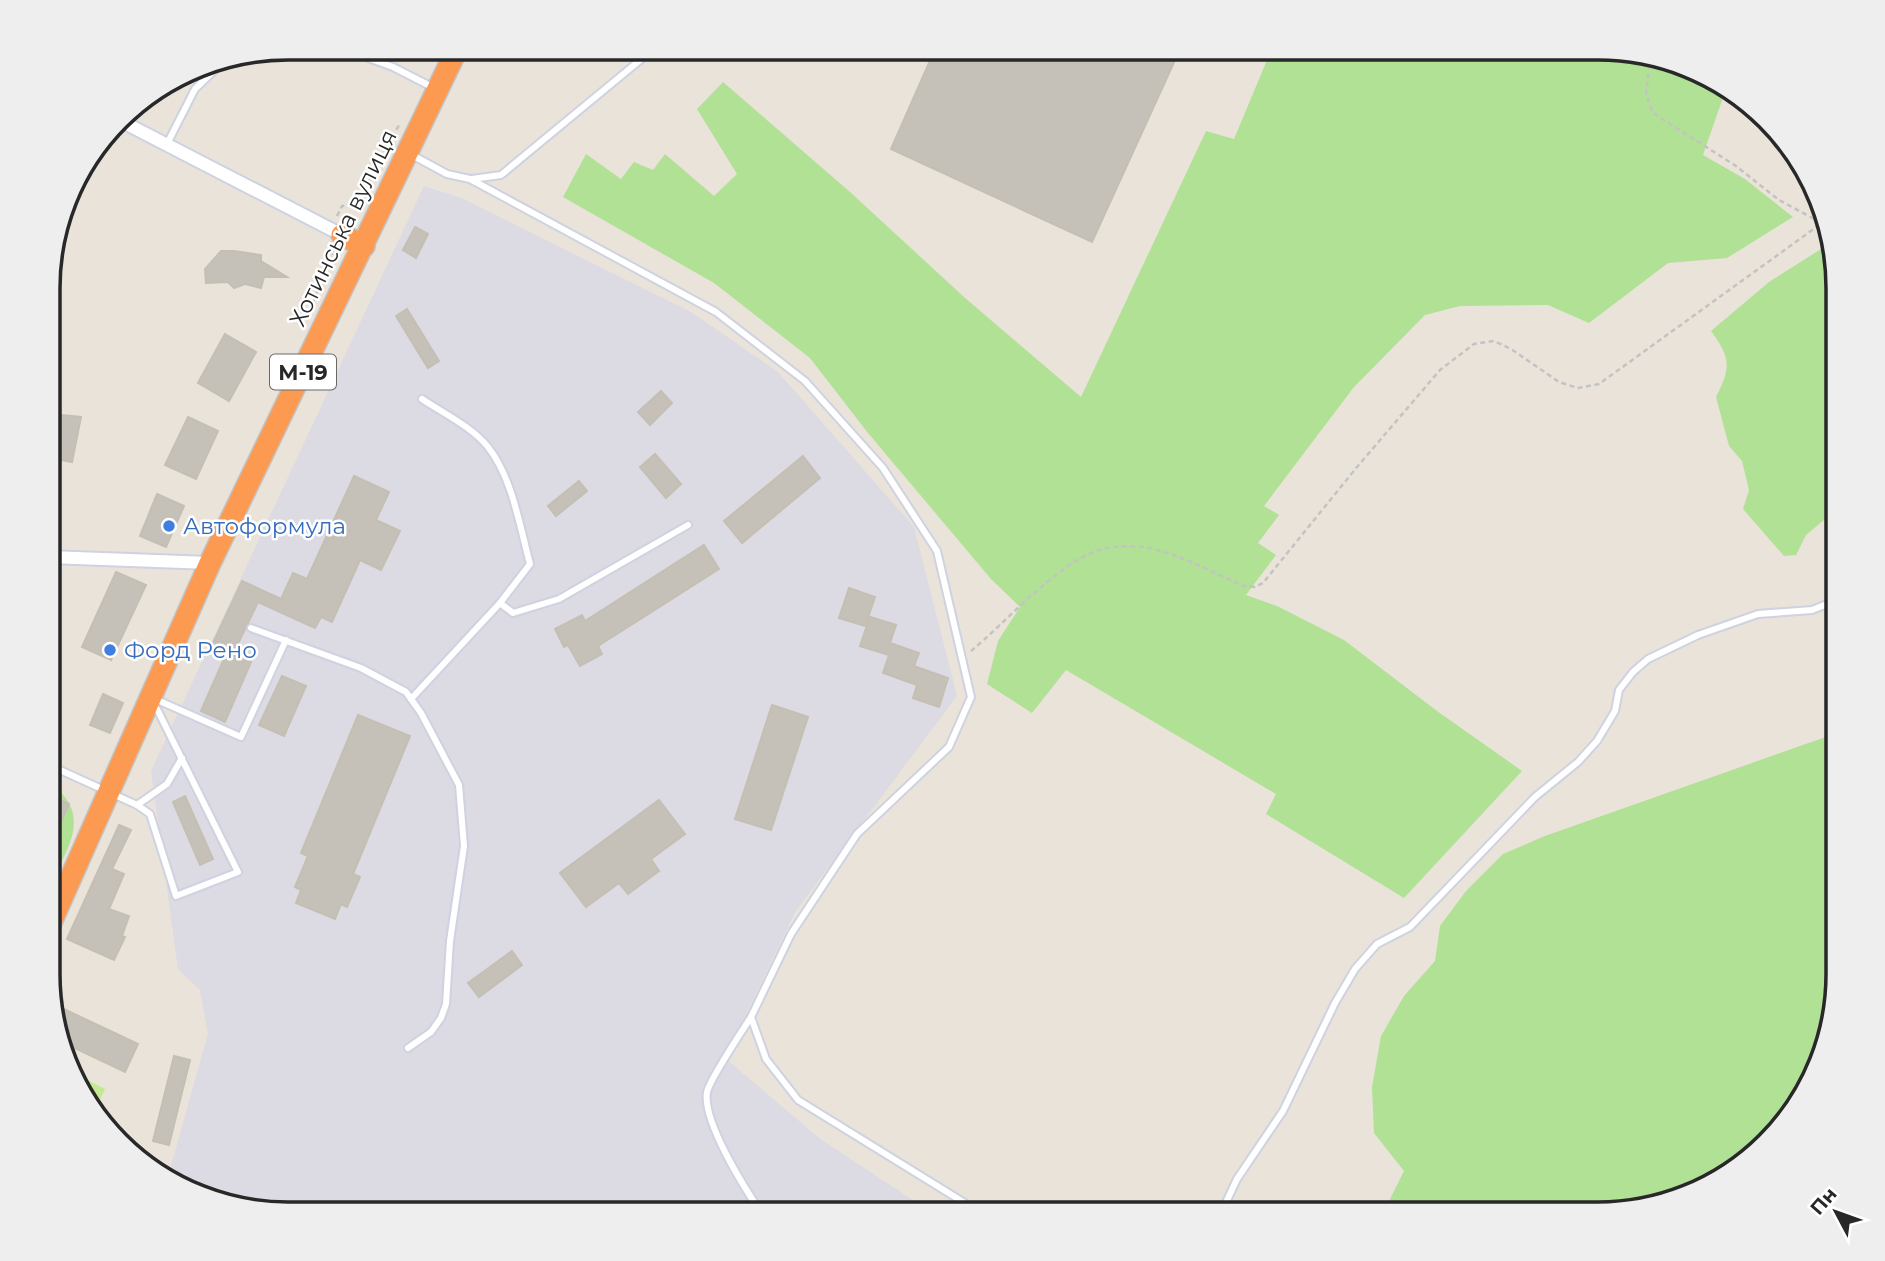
<svg xmlns="http://www.w3.org/2000/svg" width="1885" height="1261" viewBox="0 0 1885 1261" font-family="Montserrat,sans-serif">
  <rect width="100%" height="100%" fill="#eae3d9"/>
  <path fill="#dcdae2" d="M424,186L461,198L691,312L778,372L914,527L957,696L795,912L725,1058L819,1138L934,1214H287L211,1201L167,1180L208,1034L200,990L178,969L151,771Z"/>
  <g fill="#b0e195">
    <path d="M1310,47H1598L1674,60L1727,86L1703,155L1745,179L1793,217L1727,258L1668,263L1589,323L1548,305L1460,306L1425,315L1354,387L1264,506L1279,515L1258,543L1276,555L1246,595L1277,606L1344,640L1437,711L1522,771L1404,898L1266,814L1276,794L1066,670L1032,713L987,684L998,641L1020,607L991,579L868,433L810,358L714,283L563,197L586,154L621,179L634,162L653,170L665,154L714,196L737,174L697,109L723,82L850,192L964,297L1081,397L1206,131L1234,139L1267,60L1307,58Z"/>
    <path d="M1829,244L1837,273V509L1806,535L1796,555L1784,556L1743,509L1749,490L1742,461L1729,446L1716,397C1731,368 1731,358 1711,331L1769,282Z"/>
    <path d="M1837,733V988L1797,1107L1717,1182L1612,1213H1383L1404,1171L1374,1133L1372,1087L1381,1036L1404,996L1435,961L1440,926L1466,891L1503,854L1545,836Z"/>
    <path d="M49,782C94,815 68,847 49,887Z"/>
  </g>
  <path fill="#c4e991" d="M72,1072L105,1089L95,1110L80,1094Z"/>
  <g fill="#c5c1b8" stroke="#c5bfb3" stroke-width="2">
    <path d="M936,47H1181L1092,242L891,149Z"/>
    <path d="M415,227L428,234L416,258L403,250Z"/>
    <path d="M221,251H234L261,255V261L287,277H264L261,288L245,284L234,288L228,282L206,283L205,269Z"/>
    <path d="M407,309L439,361L428,368L396,316Z"/>
    <path d="M225,334L256,352L229,401L198,383Z"/>
    <path d="M661,391L672,403L650,425L638,412Z"/>
    <path d="M49,414L81,417L72,462L49,458L54,428L49,427Z"/>
    <path d="M188,417L218,431L196,479L165,465Z"/>
    <path d="M655,454L681,484L666,498L640,467Z"/>
    <path d="M803,456L820,478L742,543L724,521Z"/>
    <path d="M354,476L389,492L376,520L400,531L381,570L360,560L332,622L321,617L315,628L258,602L233,654L251,662L225,722L201,711L227,652L212,645L242,581L281,599L293,573L307,579Z"/>
    <path d="M579,481L587,491L556,516L548,506Z"/>
    <path d="M157,494L184,506L166,547L140,536Z"/>
    <path d="M704,545L719,569L598,646L602,654L580,666L568,645L564,647L555,629L582,615L585,621Z"/>
    <path d="M116,572L146,585L111,660L82,647Z"/>
    <path d="M849,588L875,597L865,626L839,618Z"/>
    <path d="M870,617L896,625L890,643L919,653L914,666L948,678L939,707L913,698L917,685L883,673L889,655L860,646Z"/>
    <path d="M282,676L306,686L284,736L259,725Z"/>
    <path d="M103,694L123,703L110,733L90,725Z"/>
    <path d="M772,705L808,717L771,830L735,819Z"/>
    <path d="M358,715L410,736L353,874L360,877L347,907L341,904L335,919L296,903L301,890L295,887L308,856L301,853Z"/>
    <path d="M49,795L69,804L49,847Z"/>
    <path d="M185,796L213,859L200,865L173,802Z"/>
    <path d="M659,800L685,834L651,859L659,871L628,894L619,883L586,907L560,873Z"/>
    <path d="M119,825L131,830L112,869L124,874L109,909L129,916L122,936L125,937L114,960L67,939Z"/>
    <path d="M512,951L522,965L479,997L468,983Z"/>
    <path d="M49,1002L138,1044L125,1072L62,1042Z"/>
    <path d="M174,1056L190,1060L169,1145L153,1141Z"/>
  </g>
  <g fill="none" stroke-linecap="round" stroke-linejoin="round">
    <g stroke="#ced2e1" stroke-width="10">
      <g id="lane">
        <path d="M338,47L393,67L436,89"/>
        <path d="M127,123L138,101"/>
        <path d="M167,144L195,89L225,60"/>
        <path d="M412,155L447,174L470,179L716,312L805,381L883,468L937,551L971,697L949,747L857,834L791,934L751,1017L766,1059L798,1100L981,1213"/>
        <path d="M472,179L501,175L656,47"/>
        <path d="M422,399C443,413 472,427 488,447C512,477 520,527 530,564L500,603"/>
        <path d="M251,628L361,668L406,692L421,713L459,785L464,846L450,941L446,1004L441,1018L431,1032L408,1048"/>
        <path d="M155,699L241,737L286,640"/>
        <path d="M411,699L500,603L513,613L559,599L688,525"/>
        <path d="M49,765L137,805L150,814L176,896L238,872L154,703"/>
        <path d="M137,805L167,784L182,758"/>
        <path d="M751,1017C742,1031 710,1079 707,1092C702,1121 745,1189 762,1214"/>
        <path d="M1221,1213L1237,1179L1283,1111L1335,1003L1355,969L1377,944L1410,927L1535,797L1578,762L1597,741L1615,711L1619,690L1633,672L1648,659L1698,635L1758,614L1812,610L1837,600"/>
      </g>
    </g>
    <g stroke="#ced2e1" stroke-width="16">
      <g id="street">
        <path d="M119,120L342,235"/>
        <path d="M49,557L210,563"/>
      </g>
    </g>
    <g stroke="#c3c3c3" stroke-width="24">
      <g id="highway">
        <path d="M342,235L364,246"/>
        <path d="M49,927L210,563L458,47"/>
      </g>
    </g>
    <g stroke="#c3c3c3" stroke-width="2.5" stroke-dasharray="5 3.5" stroke-linecap="butt">
      <path d="M1650,56L1646,95L1653,113L1736,166L1779,200L1816,220H1821"/>
      <path d="M337,216L342,206L356,205L399,125"/>
      <path d="M310,310L333,251"/>
      <path d="M971,651C1005,623 1056,565 1096,551C1111,546 1134,545 1149,548C1182,555 1213,573 1244,586L1255,587L1263,583L1357,467L1440,370L1474,344L1494,341L1511,349L1559,382L1578,388L1599,384L1822,223"/>
    </g>
    <use href="#lane" stroke="#fff" stroke-width="6"/>
    <use href="#street" stroke="#fff" stroke-width="12"/>
    <use href="#highway" stroke="#fd9a52" stroke-width="21"/>
  </g>
  <g fill="#3f7fe0" stroke="#fff" stroke-width="2.5">
    <circle cx="169" cy="526" r="7"/>
    <circle cx="110" cy="650" r="7"/>
  </g>
  <g text-anchor="middle" dominant-baseline="central" stroke-width="5" stroke-linejoin="round" paint-order="stroke">
    <rect fill="#fff" stroke="#686868" stroke-width="2" x="270" y="354.5" width="66" height="35" rx="5"/>
    <g font-size="21" font-weight="bold" fill="#282828">
      <text x="303" y="372">М-19</text>
    </g>
    <g font-size="23" fill="#282828" stroke="#fff">
      <text transform="translate(343 228) rotate(-64)">Хотинська вулиця</text>
    </g>
    <g font-size="23" fill="#366cbe" stroke="#fff" text-anchor="start">
      <text x="183" y="526">Автоформула</text>
      <text x="124" y="650">Форд Рено</text>
    </g>
  </g>
  <path d="M0 0H1885V1261H0ZM288 60H1598A228 228 0 0 1 1826 288V974A228 228 0 0 1 1598 1202H288A228 228 0 0 1 60 974V288A228 228 0 0 1 288 60Z" fill="#eee" fill-rule="evenodd"/>
  <path fill="none" stroke="#282828" stroke-width="3.5" d="M288 60H1598A228 228 0 0 1 1826 288V974A228 228 0 0 1 1598 1202H288A228 228 0 0 1 60 974V288A228 228 0 0 1 288 60Z"/>
  <g transform="translate(1836 1212) rotate(311)" stroke="#ffffff" stroke-width="5" paint-order="stroke">
  <path d="M0-5L12 26L0 18L-12 26Z" fill="#282828"/>
  <text y="-10" font-size="19" font-weight="bold" text-anchor="middle" fill="#282828">Пн</text>
  </g>
</svg>
